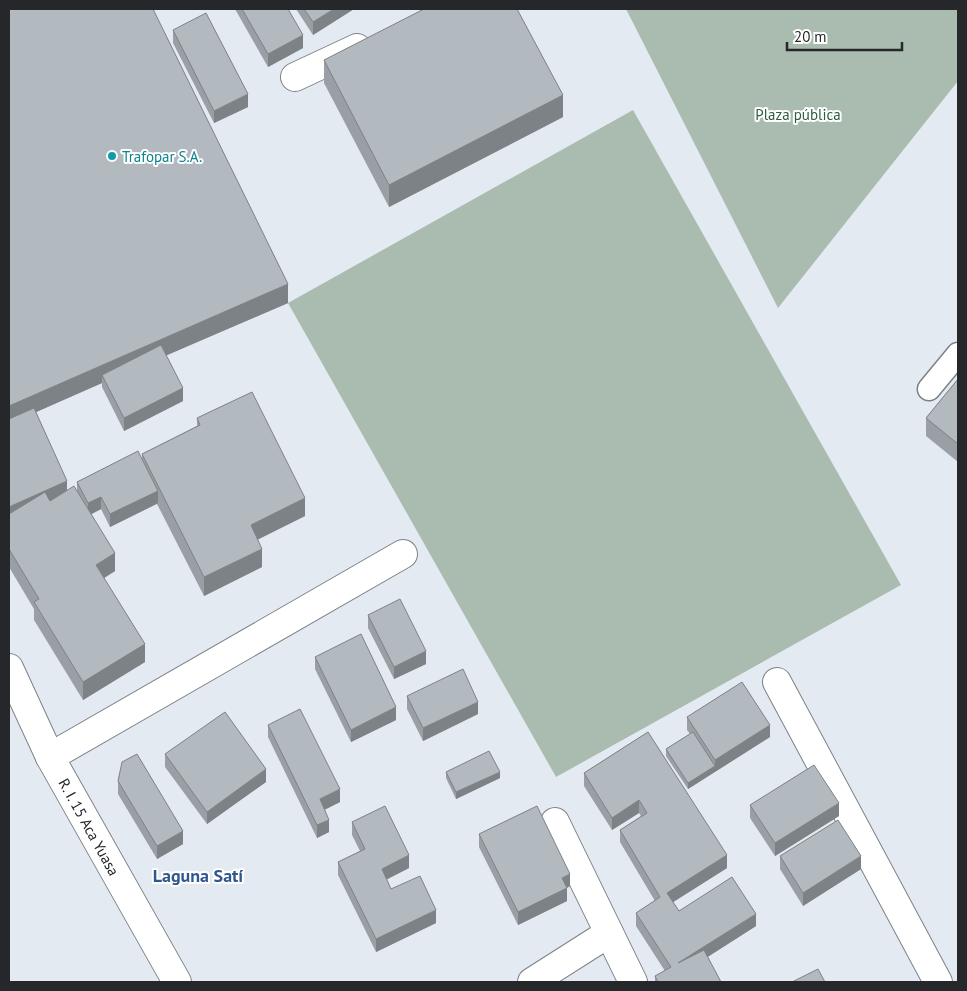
<svg xmlns="http://www.w3.org/2000/svg" width="967" height="991" viewBox="0 0 967 991" font-family="'PT Sans',sans-serif">
  <rect width="100%" height="100%" fill="#e3eaf1"/>
  <g fill="#aabcb0">
    <path d="M626,9H958V81L778,308Z"/>
    <path d="M633,110L901,585L556,777L288,303Z"/>
  </g>
  <g fill="none" stroke-linecap="round" stroke-linejoin="round">
    <g stroke="#7c8288" stroke-width="25">
      <path id="service" d="M929,389L958,354"/>
    </g>
    <g stroke="#7c8288" stroke-width="30">
      <g id="minor">
        <path d="M295,77L357,48"/>
        <path d="M9,668L50,757L177,982"/>
        <path d="M777,682L938,982"/>
        <path d="M50,757L403,554"/>
        <path d="M555,822L633,982"/>
        <path d="M532,982L609,933"/>
      </g>
    </g>
    <use href="#service" stroke="#fff" stroke-width="22"/>
    <use href="#minor" stroke="#fff" stroke-width="28"/>
  </g>
  <g fill="#999fa4">
    <path d="M9,9L288,303L166,355L183,401L124,431L102,387V383L36,412L67,490L77,492V482L142,459V454L197,426V418L305,516L258,539L262,567L204,596L157,504L110,527L101,509L91,514L115,571L104,578L145,662L83,700L34,620V609L9,567Z"/>
    <path d="M235,9H288L303,48L268,67Z"/>
    <path d="M296,9H354L313,35Z"/>
    <path d="M173,30L248,107L214,123L173,43Z"/>
    <path d="M324,60L563,117L389,207L324,83Z"/>
    <path d="M958,379V462L926,436V418Z"/>
    <path d="M368,615L426,664L394,679L368,628Z"/>
    <path d="M315,657L396,720L351,742L315,669Z"/>
    <path d="M407,696L478,714L423,741L407,709Z"/>
    <path d="M687,717L770,737L688,789L666,756V749L690,734L687,730Z"/>
    <path d="M268,725L340,802L324,810L329,832L317,838L268,737Z"/>
    <path d="M648,732L727,868L673,902L679,911L756,926L707,957L721,982H655V976L665,971L636,926V913L655,901L620,842V830L641,816L639,813L612,830L584,786V773Z"/>
    <path d="M165,754L266,782L207,824L165,767Z"/>
    <path d="M446,772L500,778L456,799L446,778Z"/>
    <path d="M118,781L183,844L157,859L118,794Z"/>
    <path d="M750,805L839,816L775,856L750,818Z"/>
    <path d="M352,822L409,868L386,879L391,889L436,923L376,952L338,875V862L360,851L352,835Z"/>
    <path d="M479,834L570,886L567,888V901L518,925L479,847Z"/>
    <path d="M780,856L861,869L803,906L780,869Z"/>
  </g>
  <g fill="#7d8286">
    <path d="M334,9H354L313,35V22Z"/>
    <path d="M303,35V48L268,67V54Z"/>
    <path d="M248,94V107L214,123V111Z"/>
    <path d="M563,95V117L389,207V185Z"/>
    <path d="M288,284V303L105,382L102,375V383L9,424V406Z"/>
    <path d="M183,388V401L124,431V418Z"/>
    <path d="M67,481V500L9,525V507Z"/>
    <path d="M158,491V503L110,527V514Z"/>
    <path d="M101,497V509L88,516V503Z"/>
    <path d="M305,498V516L251,543V525Z"/>
    <path d="M262,549V567L204,596V577Z"/>
    <path d="M115,553V571L96,583V565Z"/>
    <path d="M145,644V662L83,700V682Z"/>
    <path d="M426,651V664L394,679V667Z"/>
    <path d="M478,702V714L423,741V728Z"/>
    <path d="M396,707V720L351,742V730Z"/>
    <path d="M770,725V737L688,789V783L715,766V760Z"/>
    <path d="M266,769V782L207,824V812Z"/>
    <path d="M500,772V778L456,799V792Z"/>
    <path d="M340,789V802L320,812V799Z"/>
    <path d="M639,800V813L612,830V818Z"/>
    <path d="M839,803V816L775,856V843Z"/>
    <path d="M329,820V832L317,838V825Z"/>
    <path d="M183,831V844L157,859V846Z"/>
    <path d="M409,855V868L382,882V869Z"/>
    <path d="M727,855V868L667,906V893Z"/>
    <path d="M861,856V869L803,906V893Z"/>
    <path d="M570,874V886L562,890V878Z"/>
    <path d="M567,888V901L518,925V912Z"/>
    <path d="M436,910V923L376,952V939Z"/>
    <path d="M756,914V926L678,976V963Z"/>
  </g>
  <g fill="#b2b9bf" stroke="#7d8286">
    <path d="M9,9H153L288,284L9,406Z"/>
    <path d="M242,9H288L303,35L268,54Z"/>
    <path d="M304,9H334L313,22Z"/>
    <path d="M424,9H517L563,95L389,185L324,60Z"/>
    <path d="M206,13L248,94L214,111L173,30Z"/>
    <path d="M161,345L183,388L124,418L102,375Z"/>
    <path d="M958,379V444L926,418Z"/>
    <path d="M252,392L305,498L251,525L262,549L204,577L142,454L200,425L197,418Z"/>
    <path d="M34,408L67,481L9,507V419Z"/>
    <path d="M138,451L158,491L110,514L101,497L88,503L77,482Z"/>
    <path d="M74,486L115,553L96,565L145,644L83,682L34,602L39,599L9,549V514L45,492L50,501Z"/>
    <path d="M400,599L426,651L394,667L368,615Z"/>
    <path d="M361,634L396,707L351,730L315,657Z"/>
    <path d="M463,669L478,702L423,728L407,696Z"/>
    <path d="M742,682L770,725L715,760L687,717Z"/>
    <path d="M300,709L340,789L320,799L329,820L317,825L268,725Z"/>
    <path d="M225,712L266,769L207,812L165,754Z"/>
    <path d="M648,732L727,855L667,893L679,911L732,877L756,914L678,963L704,950L721,982H658L655,976L671,967L636,913L660,897L620,830L647,813L639,800L612,818L584,773Z"/>
    <path d="M693,732L715,766L688,783L666,749Z"/>
    <path d="M489,751L500,772L456,792L446,772Z"/>
    <path d="M137,754L183,831L157,846L118,781L122,762Z"/>
    <path d="M814,765L839,803L775,843L750,805Z"/>
    <path d="M385,806L409,855L382,869L391,889L420,876L436,910L376,939L338,862L365,849L352,822Z"/>
    <path d="M537,806L570,874L562,878L567,888L518,912L479,834Z"/>
    <path d="M838,820L861,856L803,893L780,856Z"/>
    <path d="M818,969L825,982H792Z"/>
  </g>
  <circle fill="#0f9aa8" stroke="#fff" stroke-width="2" cx="112" cy="156" r="5"/>
  <g text-anchor="middle" dominant-baseline="central" stroke-width="4" stroke-linejoin="round" paint-order="stroke">
    <g font-size="15" fill="#2b5d40" stroke="#fff">
      <text x="798" y="114">Plaza pública</text>
    </g>
    <g font-size="15" fill="#0d838f" stroke="#fff" text-anchor="start">
      <text x="122" y="156">Trafopar S.A.</text>
    </g>
    <g font-size="15" fill="#25272a" stroke="#fff">
      <text transform="translate(89 827) rotate(61)">R. I. 15 Aca Yuasa</text>
    </g>
    <g font-size="18" font-weight="bold" fill="#2f588e" stroke="#fff">
      <text x="198" y="875">Laguna Satí</text>
    </g>
  </g>
  <rect width="967" height="991" fill="none" stroke="#25272a" stroke-width="20"/>
  <path d="M787 42v8h115v-8" fill="none" stroke="#25272a" stroke-width="2.5"/>
  <text x="794" y="42" font-size="15" fill="#25272a" stroke="#ffffff" stroke-width="4" paint-order="stroke">20 m</text>
</svg>
